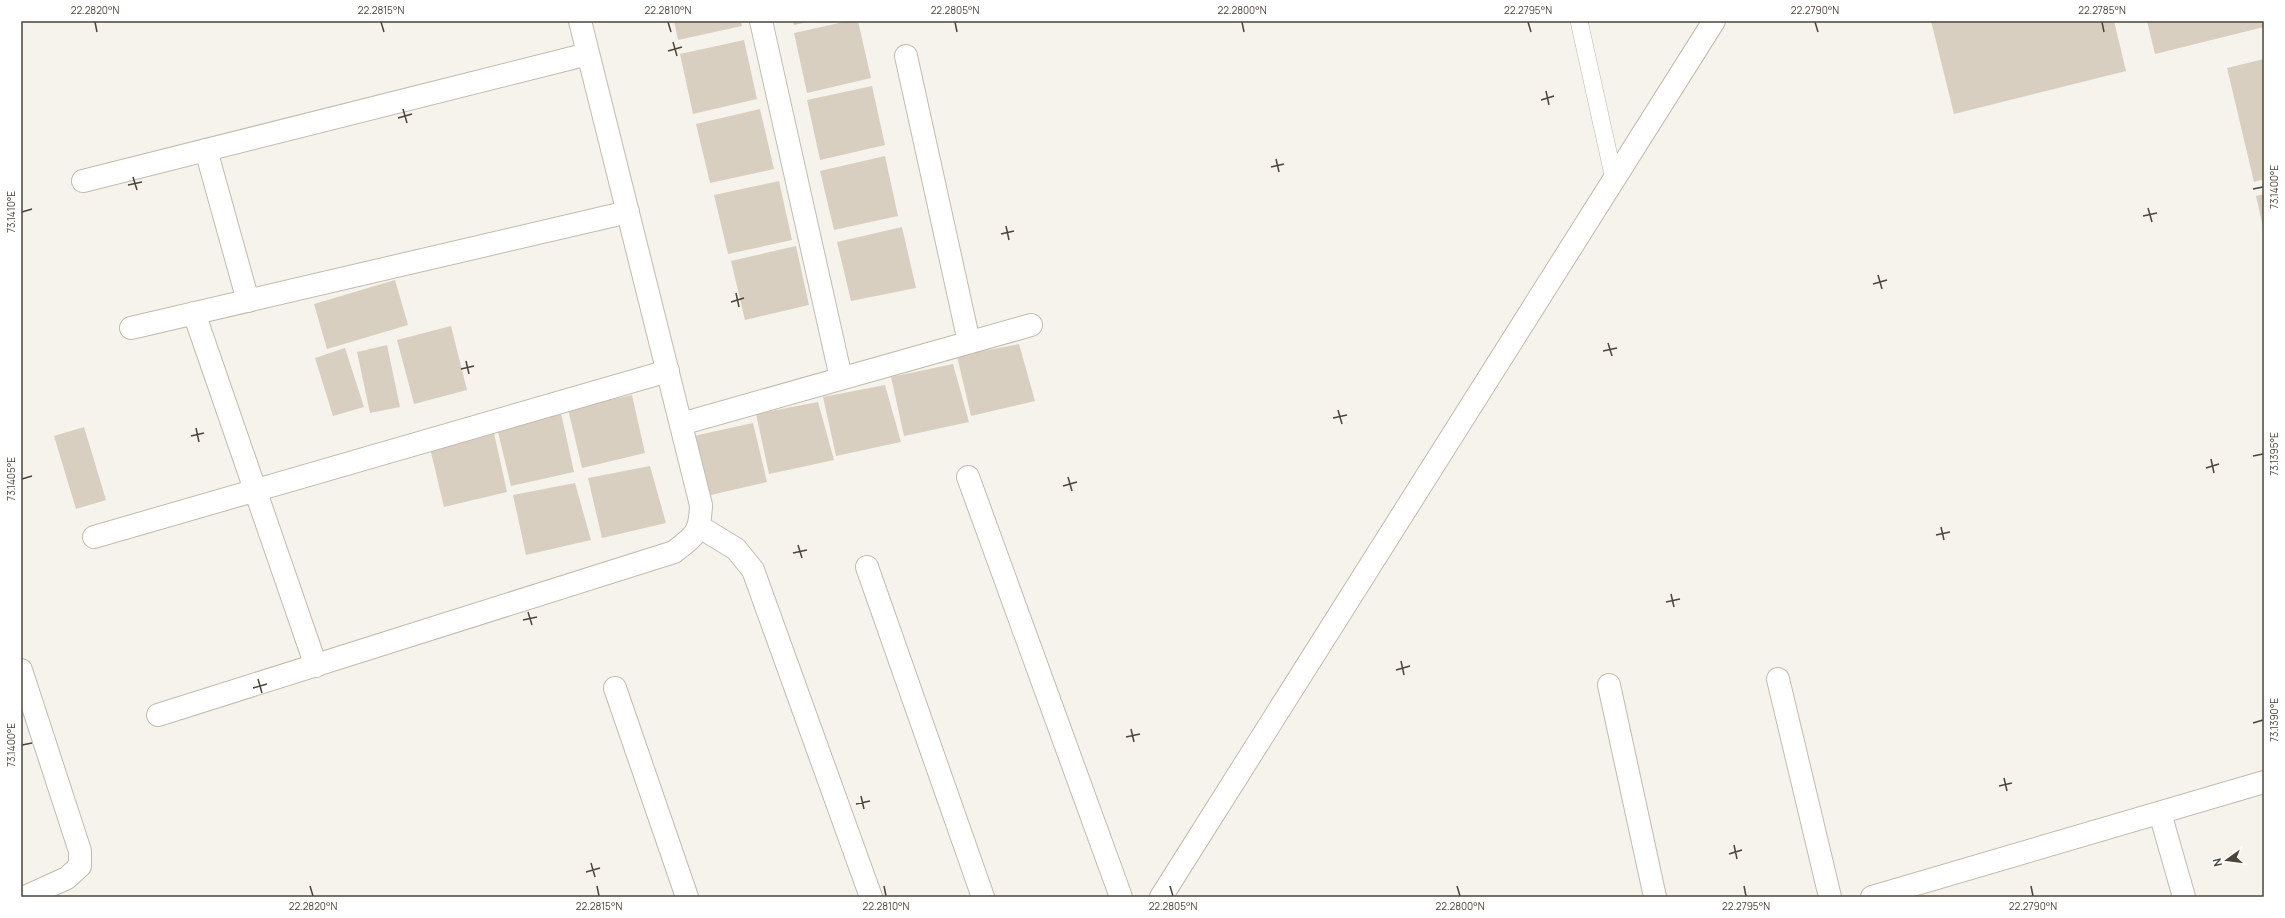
<svg xmlns="http://www.w3.org/2000/svg" width="2285" height="918" viewBox="0 0 2285 918" font-family="Manrope,sans-serif">
  <rect width="100%" height="100%" fill="#f6f3ec"/>
  <g fill="#d8cfc1">
    <path d="M674,21H741L742,26L678,40Z"/>
    <path d="M793,21H807V22L794,25Z"/>
    <path d="M848,21H858L871,78L807,93L794,33Z"/>
    <path d="M1931,21H2114L2126,71L1954,114Z"/>
    <path d="M2147,21H2264V27L2155,54Z"/>
    <path d="M744,40L757,99L693,114L680,54Z"/>
    <path d="M2264,59V179L2254,182L2227,68Z"/>
    <path d="M872,86L885,145L820,160L807,100Z"/>
    <path d="M760,109L774,169L710,183L696,124Z"/>
    <path d="M885,156L898,216L834,230L820,171Z"/>
    <path d="M779,181L792,240L728,254L714,195Z"/>
    <path d="M2264,194V227H2263L2256,196Z"/>
    <path d="M902,227L916,288L851,301L837,242Z"/>
    <path d="M796,246L809,305L745,320L731,261Z"/>
    <path d="M395,280L408,325L327,349L314,304Z"/>
    <path d="M451,326L467,390L414,404L397,340Z"/>
    <path d="M1019,344L1035,401L971,416L957,356Z"/>
    <path d="M387,345L400,407L370,413L357,352Z"/>
    <path d="M345,348L364,407L333,416L315,358Z"/>
    <path d="M953,364L969,422L904,436L891,377Z"/>
    <path d="M885,385L901,442L836,456L823,397Z"/>
    <path d="M632,395L645,453L582,468L568,409Z"/>
    <path d="M818,402L834,460L769,474L756,414Z"/>
    <path d="M561,413L574,472L511,486L497,428Z"/>
    <path d="M753,423L767,482L702,497L689,437Z"/>
    <path d="M84,427L106,500L76,509L54,436Z"/>
    <path d="M494,433L507,492L444,507L430,448Z"/>
    <path d="M650,466L666,523L602,538L588,478Z"/>
    <path d="M575,483L591,540L526,555L513,495Z"/>
  </g>
  <g fill="none" stroke-linecap="round" stroke-linejoin="round">
    <g stroke="#c2bbae" stroke-width="18">
      <path id="service" d="M1579,21L1614,179"/>
    </g>
    <g stroke="#c2bbae" stroke-width="24">
      <g id="minor">
        <path d="M761,21L841,378"/>
        <path d="M906,56L969,342"/>
        <path d="M206,150L248,301"/>
        <path d="M83,181L588,54"/>
        <path d="M194,313L316,666"/>
        <path d="M131,328L628,212"/>
        <path d="M681,424L1031,325"/>
        <path d="M968,477L1121,897"/>
        <path d="M700,527L736,549L753,570L871,897"/>
        <path d="M94,537L668,371"/>
        <path d="M867,567L983,897"/>
        <path d="M21,670L80,851V866L67,878L25,897"/>
        <path d="M1778,679L1830,897"/>
        <path d="M1609,685L1655,897"/>
        <path d="M615,688L687,897"/>
        <path d="M158,715L674,552C696,535 700,533 701,505L580,21"/>
        <path d="M2160,813L2184,897"/>
        <path d="M1161,897L1714,21"/>
        <path d="M1872,897L2264,782"/>
      </g>
    </g>
    <use href="#service" stroke="#fff" stroke-width="17"/>
    <use href="#minor" stroke="#fff" stroke-width="22"/>
  </g>
  <path fill="none" stroke="#4b4439" stroke-width="1.5" d="M95,22L97,32M381,22L384,32M668,22L671,32M955,22L957,32M1242,22L1244,32M1528,22L1531,32M1815,22L1818,32M2102,22L2104,32M673,42L677,56M668,51L682,47M1546,91L1549,105M1541,100L1554,96M403,109L407,123M398,118L412,114M1276,159L1279,172M1271,167L1284,164M133,177L137,190M128,185L142,182M2253,189L2263,187M2148,208L2152,222M22,212L32,209M2143,216L2157,213M1006,226L1009,240M1001,234L1014,231M1878,275L1882,289M1873,284L1887,280M736,293L739,307M731,302L744,298M1608,343L1612,356M1603,351L1617,348M466,361L469,374M461,369L474,366M1338,410L1342,424M1333,418L1347,415M196,428L199,442M191,436L204,433M2253,456L2263,454M2211,459L2214,473M2206,468L2219,464M1068,477L1072,491M22,479L32,476M1063,486L1077,482M1941,527L1944,540M1936,535L1950,532M798,545L802,558M793,553L807,550M1671,594L1674,607M1666,602L1680,599M528,612L532,625M523,620L537,617M1401,661L1404,675M1396,670L1410,666M258,679L262,693M253,688L267,684M2253,723L2263,720M1131,729L1134,742M1126,737L1140,734M22,745L32,743M2004,778L2007,791M1999,786L2012,783M861,796L864,809M856,804L870,801M1734,845L1737,859M1729,854L1742,850M591,863L595,877M586,872L600,868M310,886L313,896M597,886L599,896M884,886L886,896M1170,886L1173,896M1457,886L1460,896M1744,886L1746,896M2031,886L2033,896"/>
  <rect width="2285" height="918" fill="none" stroke="#ffffff" stroke-width="44"/>
  <g transform="translate(2227 860) rotate(256)" stroke="#ffffff" stroke-width="3" paint-order="stroke">
  <path d="M0-3L7 15L0 10L-7 15Z" fill="#4b4439"/>
  <text y="-6" font-size="11" font-weight="bold" text-anchor="middle" fill="#4b4439">N</text>
  </g>
  <rect x="22" y="22" width="2241" height="874" fill="none" stroke="#4b4439" stroke-width="1.5"/>
  <g font-size="10" text-anchor="middle" fill="#4b4439">
    <text x="95" y="14">22.2820°N</text>
    <text x="381" y="14">22.2815°N</text>
    <text x="668" y="14">22.2810°N</text>
    <text x="955" y="14">22.2805°N</text>
    <text x="1242" y="14">22.2800°N</text>
    <text x="1528" y="14">22.2795°N</text>
    <text x="1815" y="14">22.2790°N</text>
    <text x="2102" y="14">22.2785°N</text>
    <text transform="translate(2274 187) rotate(-90)" y="4">73.1400°E</text>
    <text transform="translate(11 212) rotate(-90)" y="4">73.1410°E</text>
    <text transform="translate(2274 454) rotate(-90)" y="4">73.1395°E</text>
    <text transform="translate(11 479) rotate(-90)" y="4">73.1405°E</text>
    <text transform="translate(2274 720) rotate(-90)" y="4">73.1390°E</text>
    <text transform="translate(11 745) rotate(-90)" y="4">73.1400°E</text>
    <text x="313" y="910">22.2820°N</text>
    <text x="599" y="910">22.2815°N</text>
    <text x="886" y="910">22.2810°N</text>
    <text x="1173" y="910">22.2805°N</text>
    <text x="1460" y="910">22.2800°N</text>
    <text x="1746" y="910">22.2795°N</text>
    <text x="2033" y="910">22.2790°N</text>
  </g>
</svg>
